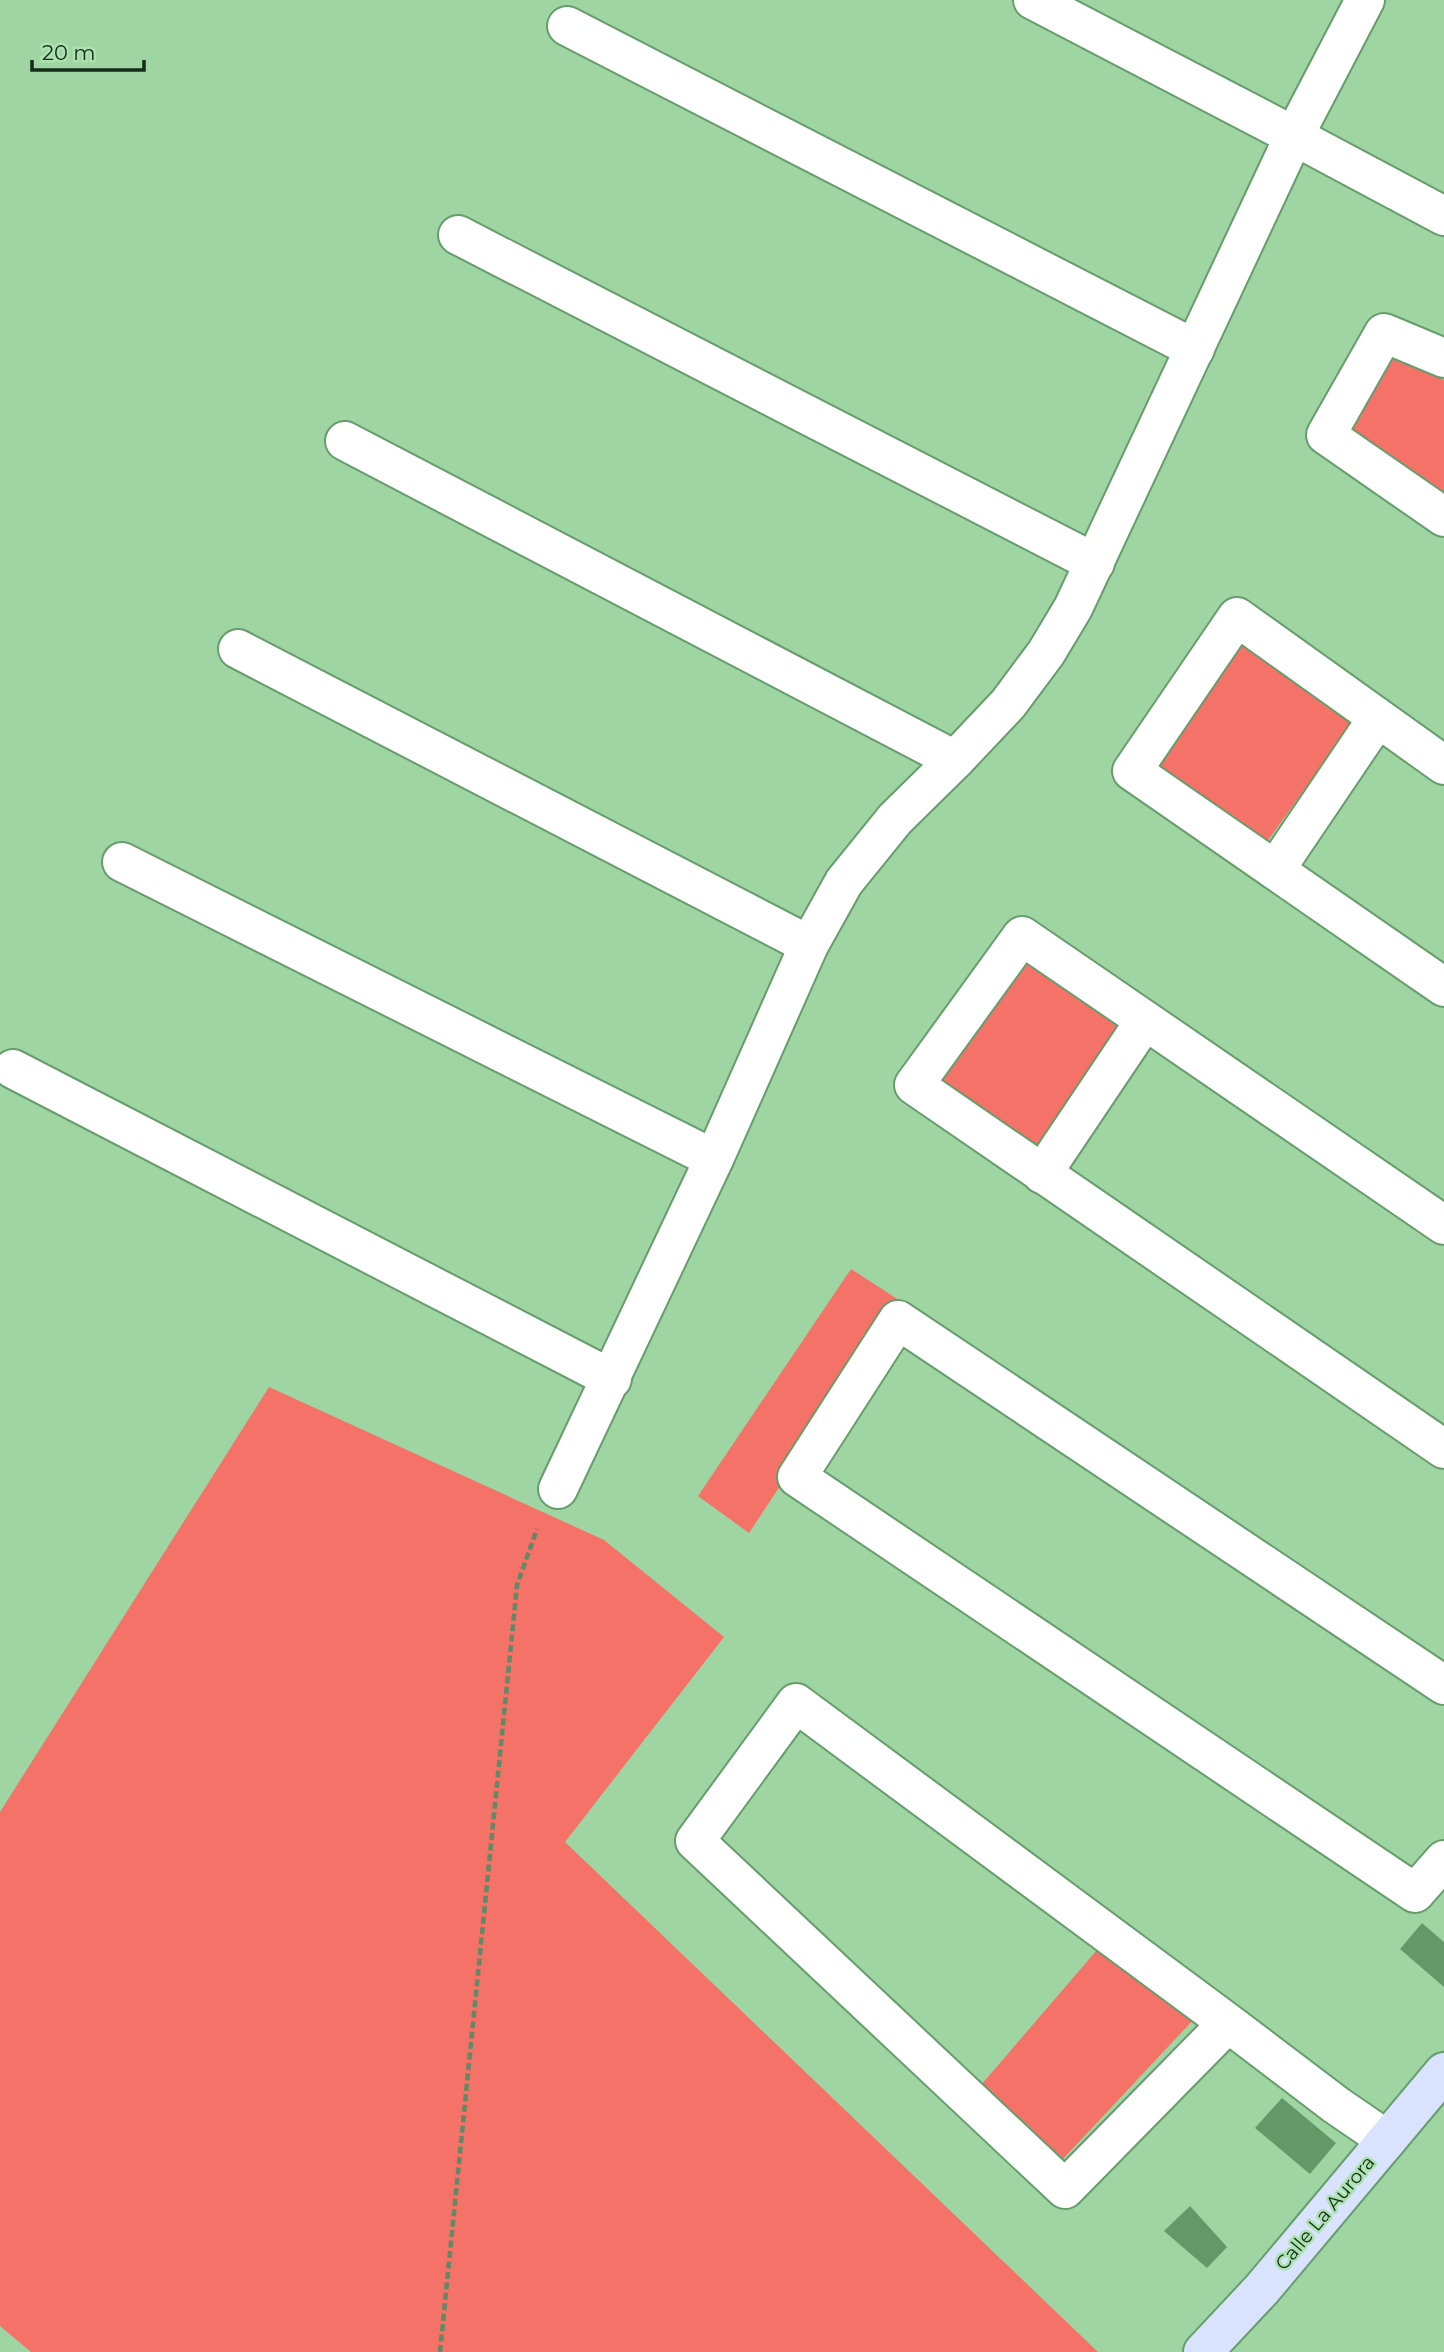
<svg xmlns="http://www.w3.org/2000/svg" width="1444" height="2352" viewBox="0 0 1444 2352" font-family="Montserrat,sans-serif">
  <rect width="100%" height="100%" fill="#9ed5a3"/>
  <g fill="#f47268">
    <path d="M1386,356L1444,380V497L1343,432Z"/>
    <path d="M1238,637L1354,720L1266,843L1150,759Z"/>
    <path d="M1025,947L1129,1024L1035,1157L928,1081Z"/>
    <path d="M851,1269L902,1302L749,1533L698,1496Z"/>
    <path d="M269,1387L604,1540L724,1637L565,1842L1098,2352H31L0,2326V1812Z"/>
    <path d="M1103,1943L1195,2018L1062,2160L981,2085Z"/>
  </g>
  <g fill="#639868">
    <path d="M1422,1923L1444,1942V1987L1400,1949Z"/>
    <path d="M1282,2098L1336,2143L1310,2174L1255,2128Z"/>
    <path d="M1190,2206L1227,2247L1207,2268L1164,2231Z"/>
  </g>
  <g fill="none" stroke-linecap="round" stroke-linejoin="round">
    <g stroke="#679c6c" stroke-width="42">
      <g id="street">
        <path d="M1033,0L1294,136L1444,216"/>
        <path d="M567,26L1195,349"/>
        <path d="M458,235L1095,563"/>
        <path d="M1444,358L1384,333L1326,435L1444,517"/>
        <path d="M345,441L955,760"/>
        <path d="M238,649L809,945"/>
        <path d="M1444,765L1237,617L1132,771L1444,987"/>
        <path d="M122,862L714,1159"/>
        <path d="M1275,870L1377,719"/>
        <path d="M13,1069L612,1379"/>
        <path d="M1042,1174L1144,1022"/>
        <path d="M1444,1225L1022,936L914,1085L1444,1449"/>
        <path d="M558,1489L714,1159L809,945L844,882L895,819L955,760L1008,704L1046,653L1073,608L1294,136L1365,0"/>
        <path d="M1444,1685L898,1320L797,1477L1415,1893L1444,1860"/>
        <path d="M1228,2023L1065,2189L695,1841L796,1703L1228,2023L1336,2105L1387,2140"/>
      </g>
    </g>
    <g stroke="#679c6c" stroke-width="42">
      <path id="secondary" d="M1203,2352L1262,2289L1444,2072"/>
    </g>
    <path stroke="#618965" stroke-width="4.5" stroke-dasharray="7 3.5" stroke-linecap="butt" d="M440,2352L517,1585L537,1529"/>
    <use href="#street" stroke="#fff" stroke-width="38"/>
    <use href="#secondary" stroke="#d9e3fd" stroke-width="38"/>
  </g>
  <g text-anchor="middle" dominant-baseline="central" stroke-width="5" stroke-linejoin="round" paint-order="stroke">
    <g font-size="19" fill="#162b18" stroke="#abe2af">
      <text transform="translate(1325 2213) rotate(-50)">Calle La Aurora</text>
    </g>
  </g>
  <path d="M32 60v10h112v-10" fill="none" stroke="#162b18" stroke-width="3.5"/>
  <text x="42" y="60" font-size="21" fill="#162b18" stroke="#abe2af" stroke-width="5" paint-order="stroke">20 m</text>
</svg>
